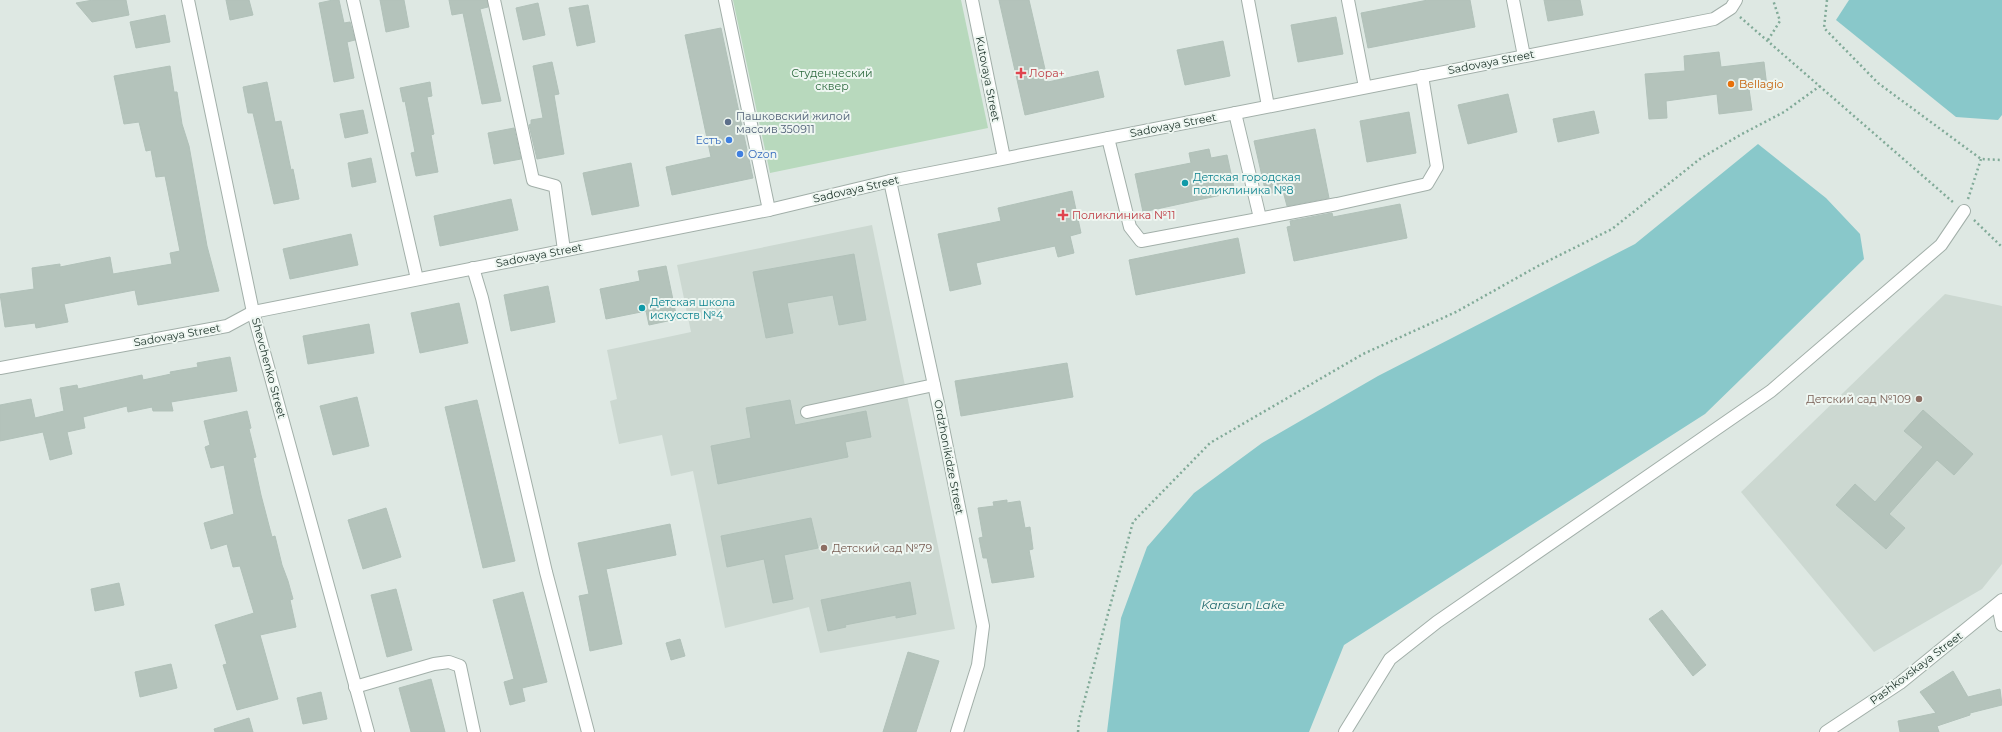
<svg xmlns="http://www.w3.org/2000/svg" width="2002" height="732" viewBox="0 0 2002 732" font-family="Montserrat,sans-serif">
  <rect width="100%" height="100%" fill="#dee8e3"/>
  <g fill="#ccd8d1">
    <path d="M872,225L955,629L820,653L809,607L725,628L693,471L671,476L662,435L619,444L610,401L617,399L607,350L691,332L677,265Z"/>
    <path d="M1945,294L2002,306V564L1982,589L1874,652L1741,492Z"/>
  </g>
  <path fill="#b8d9bd" d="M733,0H961L988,128L770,173Z"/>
  <g fill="#89c8ca">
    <path d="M1849,0H2002V115L1998,120L1956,117L1836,20Z"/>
    <path d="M1758,144L1826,198L1860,234L1864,259L1705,414L1344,645L1309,732H1107L1121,618L1147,547L1194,493L1262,443L1378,376L1635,244Z"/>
  </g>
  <g fill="#b4c3bb" stroke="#b1c1b9">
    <path d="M93,0H126L129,15L92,22L76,3Z"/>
    <path d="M226,0H249L253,15L230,20Z"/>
    <path d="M333,0H339L344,23L350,22L355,40L347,42L354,78L334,82L319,3Z"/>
    <path d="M380,0H404L409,27L386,32Z"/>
    <path d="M449,0H487L488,7L480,9L501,101L482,104L463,13L452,15Z"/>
    <path d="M999,0H1029L1048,82L1098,71L1104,97L1025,115Z"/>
    <path d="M1428,0H1470L1475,27L1368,48L1361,13Z"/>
    <path d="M1544,0H1580L1583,15L1548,21Z"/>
    <path d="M538,3L545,35L523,40L516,8Z"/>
    <path d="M588,5L595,42L577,46L569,8Z"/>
    <path d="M165,15L170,42L136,48L130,22Z"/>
    <path d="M1336,17L1343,54L1298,62L1291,25Z"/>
    <path d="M721,28L753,178L672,195L666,167L711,157L685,35Z"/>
    <path d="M1223,41L1230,76L1185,85L1177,50Z"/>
    <path d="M1719,52L1721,67L1764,62L1767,87L1749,89L1752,110L1719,114L1717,94L1666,101L1667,118L1649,119L1645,74L1685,71L1684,56Z"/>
    <path d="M552,62L559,94L554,95L564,154L537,159L529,125L531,124V120L543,118L533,66Z"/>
    <path d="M170,66L174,92H177L182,124L189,146L207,246L219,291L138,305L135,290L64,304L68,322L36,328L35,323L5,327L0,294L34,289L32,268L60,264V267L110,257L113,274L172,264L170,253L180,251L165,176L156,177L151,150L146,151L139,122L124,124L114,76Z"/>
    <path d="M267,82L275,122L281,121L291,170L293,169L299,199L274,204L253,113H248L243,87Z"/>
    <path d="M430,82L432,96L427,97L434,134L431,135L438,172L416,176L411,153L415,152L405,101L403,102L400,88Z"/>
    <path d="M1508,94L1517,132L1468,144L1458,105Z"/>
    <path d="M363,110L368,133L345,138L340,114Z"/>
    <path d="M1594,111L1599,133L1558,142L1553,119Z"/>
    <path d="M1409,112L1416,153L1367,162L1360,121Z"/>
    <path d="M514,128L521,159L494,164L488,133Z"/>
    <path d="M1315,129L1329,198L1287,206L1283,191L1266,194L1254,141Z"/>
    <path d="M1209,149L1211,158L1227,155L1235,192L1143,212L1135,174L1191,163L1189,153Z"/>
    <path d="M371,158L376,182L352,187L348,163Z"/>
    <path d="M631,163L639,206L592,215L583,173Z"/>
    <path d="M1072,191L1081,233L1070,236L1074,253L1058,257L1055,246L976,263L981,284L950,291L938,234L1001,221L998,208Z"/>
    <path d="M511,199L518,230L440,246L434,216Z"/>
    <path d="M1400,204L1407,238L1294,261L1287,227L1291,226L1290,221L1332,213L1333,217Z"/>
    <path d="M351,234L358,265L290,279L283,249Z"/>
    <path d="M1238,238L1245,273L1136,295L1129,260Z"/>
    <path d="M854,254L866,320L839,325L833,295L787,303L793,333L766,338L753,272Z"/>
    <path d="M666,266L677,319L649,325L646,311L606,319L600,289L640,281L638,271Z"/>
    <path d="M548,286L555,322L511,331L504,295Z"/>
    <path d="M459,303L468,343L420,353L411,313Z"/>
    <path d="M369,324L374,353L308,364L303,336Z"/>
    <path d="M230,357L237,391L171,402L173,411H153L152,407L128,412L127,406L83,417L85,428L67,432L72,454L50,460L43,432L0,441V405L31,399L35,418L64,411L60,388L77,385L78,389L142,375L143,380L171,374L170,372L198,367L197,363Z"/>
    <path d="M1067,363L1073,397L961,416L955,381Z"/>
    <path d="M357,397L369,446L333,455L320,406Z"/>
    <path d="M477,400L515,561L483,568L445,407Z"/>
    <path d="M790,400L795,425L866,411L871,437L845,442L848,457L718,484L711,446L751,438L746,408Z"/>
    <path d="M1923,410L1973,454L1954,475L1937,460L1889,514L1905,528L1886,549L1836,505L1855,484L1875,502L1923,447L1904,431Z"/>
    <path d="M247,411L251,428L249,429L256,457L253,458L261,495L272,537L275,536L282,565L288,581L293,599L290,600L296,627L260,635L278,699L237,710L223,665L227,664L215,625L254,613L240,566L233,567L227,544L211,549L204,523L234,514L224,465L211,468L205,447L210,445L204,421Z"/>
    <path d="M1007,500V503L1020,501L1025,528L1030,527L1033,549L1029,550L1034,577L992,583L987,558H983L979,538L983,537L978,508L994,506L993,502Z"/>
    <path d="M386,508L401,557L363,569L348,520Z"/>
    <path d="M811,518L818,548L784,555L793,599L773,603L764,559L727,567L721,536Z"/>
    <path d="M670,524L676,555L606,569L622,644L590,651L579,596L589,594L578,543Z"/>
    <path d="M910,582L916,614L896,618V615L845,625L846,627L828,631L821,600Z"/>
    <path d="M119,583L124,605L95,611L91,589Z"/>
    <path d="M396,589L412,650L387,657L371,595Z"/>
    <path d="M523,592L547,682L522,688L525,701L510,705L504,682L514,679L493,600Z"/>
    <path d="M1662,610L1706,665L1693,676L1649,619Z"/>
    <path d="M680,639L685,656L671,660L666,643Z"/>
    <path d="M908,652L939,661L916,732H883Z"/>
    <path d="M171,664L177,688L140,697L135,672Z"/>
    <path d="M1953,671L1968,697L2000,689L2002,705L1970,713V715L1937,726L1939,732H1900L1898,721L1936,713L1920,692Z"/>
    <path d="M431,679L445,732H411L399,688Z"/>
    <path d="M321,692L327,719L303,724L297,698Z"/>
    <path d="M249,718L253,732H215L214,729Z"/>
  </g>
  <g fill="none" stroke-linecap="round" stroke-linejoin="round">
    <g stroke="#a2afa9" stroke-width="14">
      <g id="minor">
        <path d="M188,0L253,312L368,732"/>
        <path d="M353,0L417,279"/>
        <path d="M494,0L533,180L555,186L564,250"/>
        <path d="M725,0L769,210"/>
        <path d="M972,0L1004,158"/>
        <path d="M1248,0L1268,106"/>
        <path d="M1348,0L1365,87"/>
        <path d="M1513,0L1524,56"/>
        <path d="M1235,113L1260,218"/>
        <path d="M1108,138L1130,227L1141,241L1337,204L1427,184L1437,167L1422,76"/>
        <path d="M890,181L939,408L983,626L978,665L957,732"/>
        <path d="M473,268L482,298L546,572L588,732"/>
        <path d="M0,368L227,326L253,312L769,210L890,181L1714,19L1731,8L1736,0"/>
        <path d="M807,412L934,385"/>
        <path d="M1998,605L2002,625"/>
        <path d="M355,687L434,664L449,662L460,666L474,732"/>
        <path d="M1345,732L1390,659L1437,622L1771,391L1941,245L1964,211"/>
        <path d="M1826,732L1900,683L2002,600"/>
      </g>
    </g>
    <g stroke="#81aa98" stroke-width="2.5" stroke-dasharray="2 3" stroke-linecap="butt">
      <path d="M1827,0L1824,28L1878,83L1981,159L2002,160"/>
      <path d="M1740,17L1954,203"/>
      <path d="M1768,40L1780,21L1773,0"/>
      <path d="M1968,199L1981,159"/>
      <path d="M1974,220L2002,247"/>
      <path d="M1078,732L1079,720L1133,522L1210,443L1363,354L1456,312L1538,266L1612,229L1701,158L1742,134L1784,112L1820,86"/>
    </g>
    <use href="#minor" stroke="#fff" stroke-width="12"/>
  </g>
  <g fill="#e0444e" stroke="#eef6f1" stroke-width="1.5">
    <path d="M1019 67h4v4h4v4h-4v4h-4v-4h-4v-4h4z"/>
    <path d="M1061 209h4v4h4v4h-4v4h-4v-4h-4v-4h4z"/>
  </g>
  <circle fill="#e8710a" stroke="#eef6f1" stroke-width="1.5" cx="1731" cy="84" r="4"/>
  <circle fill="#5c6f8a" stroke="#eef6f1" stroke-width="1.5" cx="728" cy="122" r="4"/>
  <g fill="#3f7fe0" stroke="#eef6f1" stroke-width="1.5">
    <circle cx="729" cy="140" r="4"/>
    <circle cx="740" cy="154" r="4"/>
  </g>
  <g fill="#0f9aa8" stroke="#eef6f1" stroke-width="1.5">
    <circle cx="1185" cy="183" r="4"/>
    <circle cx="642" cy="308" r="4"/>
  </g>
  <g fill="#8d6e63" stroke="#eef6f1" stroke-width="1.5">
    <circle cx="1919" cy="399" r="4"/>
    <circle cx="824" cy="548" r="4"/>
  </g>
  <g text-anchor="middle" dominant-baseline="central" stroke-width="4" stroke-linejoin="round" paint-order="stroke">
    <g font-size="11" fill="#21372e" stroke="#eef6f1">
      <text transform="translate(1491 62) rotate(-11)">Sadovaya Street</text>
      <text transform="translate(988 79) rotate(79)">Kutovaya Street</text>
      <text transform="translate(1173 125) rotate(-11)">Sadovaya Street</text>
      <text transform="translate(856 189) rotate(-13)">Sadovaya Street</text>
      <text transform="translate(539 255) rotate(-11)">Sadovaya Street</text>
      <text transform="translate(177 335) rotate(-10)">Sadovaya Street</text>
      <text transform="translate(269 368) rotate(75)">Shevchenko Street</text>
      <text transform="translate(949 457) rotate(79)">Ordzhonikidze Street</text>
      <text transform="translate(1916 668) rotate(-37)">Pashkovskaya Street</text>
    </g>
    <g font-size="11" fill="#2e6a3f" stroke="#eef6f1">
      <text x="832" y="73">Студенческий<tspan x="832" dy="13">сквер</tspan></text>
    </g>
    <g font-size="11" fill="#be3a42" stroke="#eef6f1" text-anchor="start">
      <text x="1029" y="73">Лора+</text>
      <text x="1072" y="215">Поликлиника №11</text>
    </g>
    <g font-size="11" fill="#c56008" stroke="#eef6f1" text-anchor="start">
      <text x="1739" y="84">Bellagio</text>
    </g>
    <g font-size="11" fill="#4e5e75" stroke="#eef6f1" text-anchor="start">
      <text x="736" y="116">Пашковский жилой<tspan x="736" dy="13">массив 350911</tspan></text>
    </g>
    <g font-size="11" fill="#366cbe" stroke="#eef6f1" text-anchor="end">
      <text x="721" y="140">Естъ</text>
      <text x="748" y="154" text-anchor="start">Ozon</text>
    </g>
    <g font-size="11" fill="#0d838f" stroke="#eef6f1" text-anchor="start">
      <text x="1193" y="177">Детская городская<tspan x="1193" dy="13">поликлиника №8</tspan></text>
      <text x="650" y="302">Детская школа<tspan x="650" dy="13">искусств №4</tspan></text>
    </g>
    <g font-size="11" fill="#785e54" stroke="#eef6f1" text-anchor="end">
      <text x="1911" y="399">Детский сад №109</text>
      <text x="832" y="548" text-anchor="start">Детский сад №79</text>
    </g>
    <g font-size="12" font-style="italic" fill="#20696e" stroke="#eef6f1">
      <text x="1243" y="604">Karasun Lake</text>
    </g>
  </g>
</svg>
